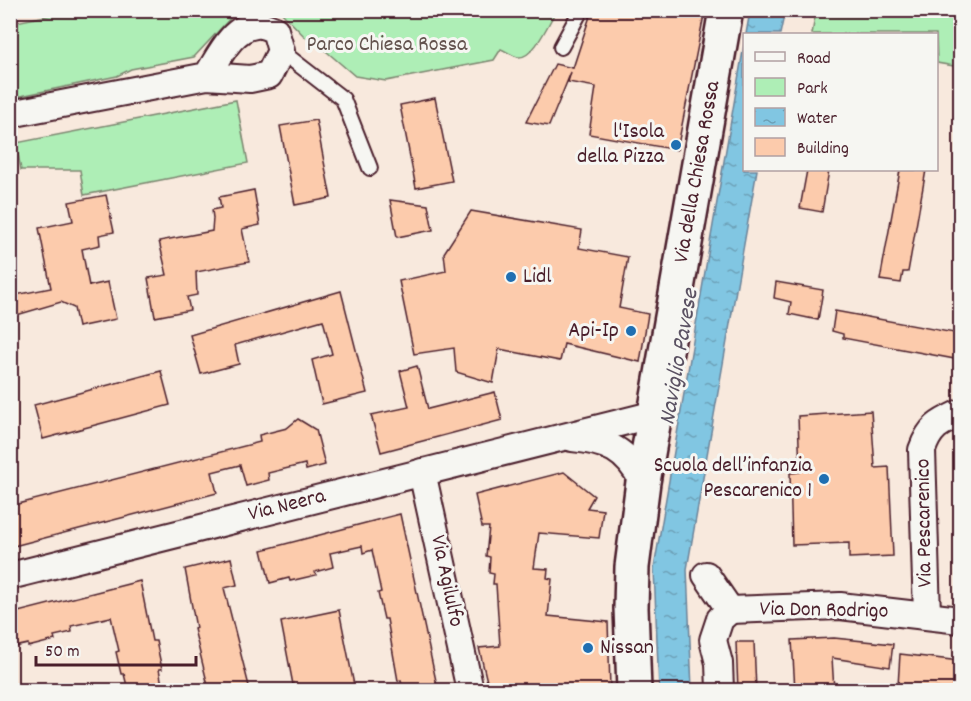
<svg xmlns="http://www.w3.org/2000/svg" width="971" height="701" viewBox="0 0 971 701" font-family="Dekko,sans-serif">
  <defs>
    <pattern id="water-ripples" width="26" height="14" patternUnits="userSpaceOnUse" patternTransform="scale(1.5)"><rect width="26" height="14" fill="#81c6e2"/><path d="M2 4q2-2 4 0t4 0M15 11q2-2 4 0t4 0" fill="none" stroke="#6ca0b7"/></pattern>
  </defs>
  <rect width="100%" height="100%" fill="#f8e9dd"/>
  <filter id="ink" filterUnits="userSpaceOnUse"><feTurbulence type="fractalNoise" baseFrequency=".0167" numOctaves="2"/><feDisplacementMap in="SourceGraphic" scale="12" xChannelSelector="R" yChannelSelector="G"/><feConvolveMatrix kernelMatrix="1 2 1 2 8 2 1 2 1" color-interpolation-filters="sRGB"/></filter>
  <g filter="url(#ink)">
    <g fill="#aeeeb6" stroke="#7c8670" stroke-width="1.5">
      <path d="M75,10H237V11L194,57L131,69L117,76L11,98V23Z"/>
      <path d="M280,11H556C549,22 534,59 518,57C513,56 506,51 501,49L494,60L386,81L355,76L327,52L305,37Z"/>
      <path d="M816,11H960V67L937,63L936,34H812Z"/>
      <path d="M236,100L248,163L84,195L80,170H21L16,143Z"/>
    </g>
    <g fill="url(#water-ripples)" stroke="#6b8399" stroke-width="1.5">
      <path d="M750,11H785L780,34H746Z"/>
      <path d="M744,45V170H757L687,569L692,690H659L654,568Z"/>
    </g>
    <g fill="#fccbac" stroke="#4a1f2b" stroke-width="1.5">
      <path d="M592,10H705L677,150L589,134L596,87L568,82L571,72L549,126L526,122L555,64L573,68Z"/>
      <path d="M435,98L452,181L416,188L400,105Z"/>
      <path d="M316,120L331,198L295,205L280,126Z"/>
      <path d="M807,170H829L822,212L800,208Z"/>
      <path d="M900,170H926L908,272H903L901,283L880,280Z"/>
      <path d="M254,190L260,225L242,229L249,262L196,272L197,295L187,297L190,310L155,317L148,278L167,275L159,241L212,231L213,218L212,210L221,208L219,197Z"/>
      <path d="M106,195L114,232L99,235L100,245L82,249L89,286L108,282L116,319L78,327L74,308L61,302L10,317V296L51,288L39,228L73,221L69,202Z"/>
      <path d="M390,200L428,205L433,230L397,237Z"/>
      <path d="M471,211L582,230L579,248L628,257L619,308L648,314L640,362L564,344L560,361L499,349L493,383L456,372L454,348L414,354L399,281L446,271L444,253Z"/>
      <path d="M776,282L823,290L818,320L789,314L791,302L774,298Z"/>
      <path d="M341,291L367,393L322,404L312,360L332,354L323,320L235,345L239,364L201,374L190,335Z"/>
      <path d="M835,311L960,334V360L843,338V334L832,331Z"/>
      <path d="M417,366L428,409L495,392L502,420L381,452L371,415L409,407L400,371Z"/>
      <path d="M161,371L170,405L43,439L34,405Z"/>
      <path d="M871,411L875,468L889,467L893,556L849,558V543L792,545L790,473L800,472L798,416Z"/>
      <path d="M298,419L316,430L325,465L306,470L305,464L268,473L269,480L246,486L240,465L212,472L217,493L10,547V506L260,442L259,435L287,428Z"/>
      <path d="M564,472L594,496L587,508L603,510L599,538L539,533L534,568L548,569L547,578L552,579L548,616L608,622L610,688L489,690L479,648L500,646L496,584H493L494,574L489,573L490,557L486,556L489,527H482L475,495Z"/>
      <path d="M400,514L438,690H403L401,680L398,681L387,619H384L378,593L381,592L372,550L363,553L362,546L330,553L333,567L315,572L316,575L290,581L289,578L270,583L262,550Z"/>
      <path d="M231,558L237,585L224,588L250,690H209L194,629L196,628L185,569Z"/>
      <path d="M140,581L152,641H156L162,669H159L163,690H128L124,674H121L116,652L119,651L111,617L71,626L72,632L54,636L55,640L28,647V644L10,648V614Z"/>
      <path d="M339,610L355,690H294L281,622Z"/>
      <path d="M834,638L893,644L890,667L832,658L834,690H795L792,640Z"/>
      <path d="M736,642H754L756,690H738Z"/>
      <path d="M900,654L960,661V690L898,686Z"/>
    </g>
    <g fill="none" stroke-linecap="round" stroke-linejoin="round">
      <g stroke="#4a1f2b" stroke-width="18">
        <g id="lane">
          <path d="M561,47L581,10"/>
          <path d="M281,51L343,99L370,168"/>
        </g>
      </g>
      <g stroke="#4a1f2b" stroke-width="30">
        <g id="street">
          <path d="M10,114L207,76L250,79L269,75L281,51L275,30C270,28 262,24 256,25C232,27 219,57 207,76"/>
          <path d="M572,438C607,441 627,450 643,482"/>
          <path d="M422,472L470,690"/>
          <path d="M706,575L730,610"/>
          <path d="M10,576L655,414"/>
          <path d="M730,610L840,606L960,620"/>
          <path d="M927,615L922,450C930,427 939,423 960,413"/>
          <path d="M720,690L719,663L713,640L720,619L730,610"/>
        </g>
      </g>
      <g stroke="#4a1f2b" stroke-width="38">
        <path id="primary" d="M634,690L631,608L632,567L643,482L726,10"/>
      </g>
      <use href="#lane" stroke="#f6f6f2" stroke-width="14"/>
      <use href="#street" stroke="#f6f6f2" stroke-width="26"/>
      <use href="#primary" stroke="#f6f6f2" stroke-width="33"/>
    </g>
  </g>
  <g fill="#1f6fb2" stroke="#f6f6f2" stroke-width="2">
    <circle cx="676" cy="145" r="6"/>
    <circle cx="511" cy="277" r="6"/>
    <circle cx="631" cy="331" r="6"/>
    <circle cx="824" cy="479" r="6"/>
    <circle cx="588" cy="648" r="6"/>
  </g>
  <g text-anchor="middle" dominant-baseline="central" stroke-width="6" stroke-linejoin="round" paint-order="stroke">
    <g font-size="22" fill="#63534e" stroke="#f6f6f2">
      <text x="387" y="45">Parco Chiesa Rossa</text>
    </g>
    <g font-size="22" fill="#4a1f2b" stroke="#f6f6f2" text-anchor="end">
      <text x="664" y="132">l'Isola<tspan x="664" dy="25">della Pizza</tspan></text>
      <text x="523" y="277" text-anchor="start">Lidl</text>
      <text x="619" y="331">Api-Ip</text>
      <text x="812" y="466">Scuola dell’infanzia<tspan x="812" dy="25">Pescarenico 1</tspan></text>
      <text x="600" y="648" text-anchor="start">Nissan</text>
    </g>
    <g font-size="22" fill="#4a1f2b" stroke="#f6f6f2">
      <text transform="translate(698 172) rotate(-80)">Via della Chiesa Rossa</text>
      <text transform="translate(287 506) rotate(-14)">Via Neera</text>
      <text transform="translate(925 523) rotate(-91)">Via Pescarenico</text>
      <text transform="translate(446 581) rotate(78)">Via Agilulfo</text>
      <text transform="translate(824 611) rotate(1)">Via Don Rodrigo</text>
    </g>
    <g font-size="24" font-style="italic" fill="#5a5162" stroke="#f6f6f2">
      <text transform="translate(680 357) rotate(-80)">Naviglio Pavese</text>
    </g>
  </g>
  <rect width="971" height="701" fill="none" stroke="#f6f6f2" stroke-width="36"/>
  <rect x="18" y="18" width="935" height="665" fill="none" stroke="#4a1f2b" stroke-width="2" filter="url(#ink)"/>
  <rect x="743" y="33" width="195" height="138" fill="#f6f6f2" stroke="#b1a0a2" stroke-width="1.5"/>
  <rect x="755" y="52" width="30" height="9" fill="#f6f6f2" stroke="#b1a0a2" stroke-width="1.5"/>
  <text x="797" y="63" font-size="18" fill="#4a1f2b">Road</text>
  <rect x="755" y="78" width="30" height="18" fill="#aeeeb6" stroke="#b1a0a2" stroke-width="1.5"/>
  <text x="797" y="93" font-size="18" fill="#4a1f2b">Park</text>
  <rect x="755" y="108" width="30" height="18" fill="url(#water-ripples)" stroke="#b1a0a2" stroke-width="1.5"/>
  <text x="797" y="123" font-size="18" fill="#4a1f2b">Water</text>
  <rect x="755" y="138" width="30" height="18" fill="#fccbac" stroke="#b1a0a2" stroke-width="1.5"/>
  <text x="797" y="153" font-size="18" fill="#4a1f2b">Building</text>
  <path d="M36 656v9h160v-9" fill="none" stroke="#4a1f2b" stroke-width="3"/>
  <text x="45" y="656" font-size="18" fill="#4a1f2b" stroke="#f6f6f2" stroke-width="4.5" paint-order="stroke">50 m</text>
</svg>
